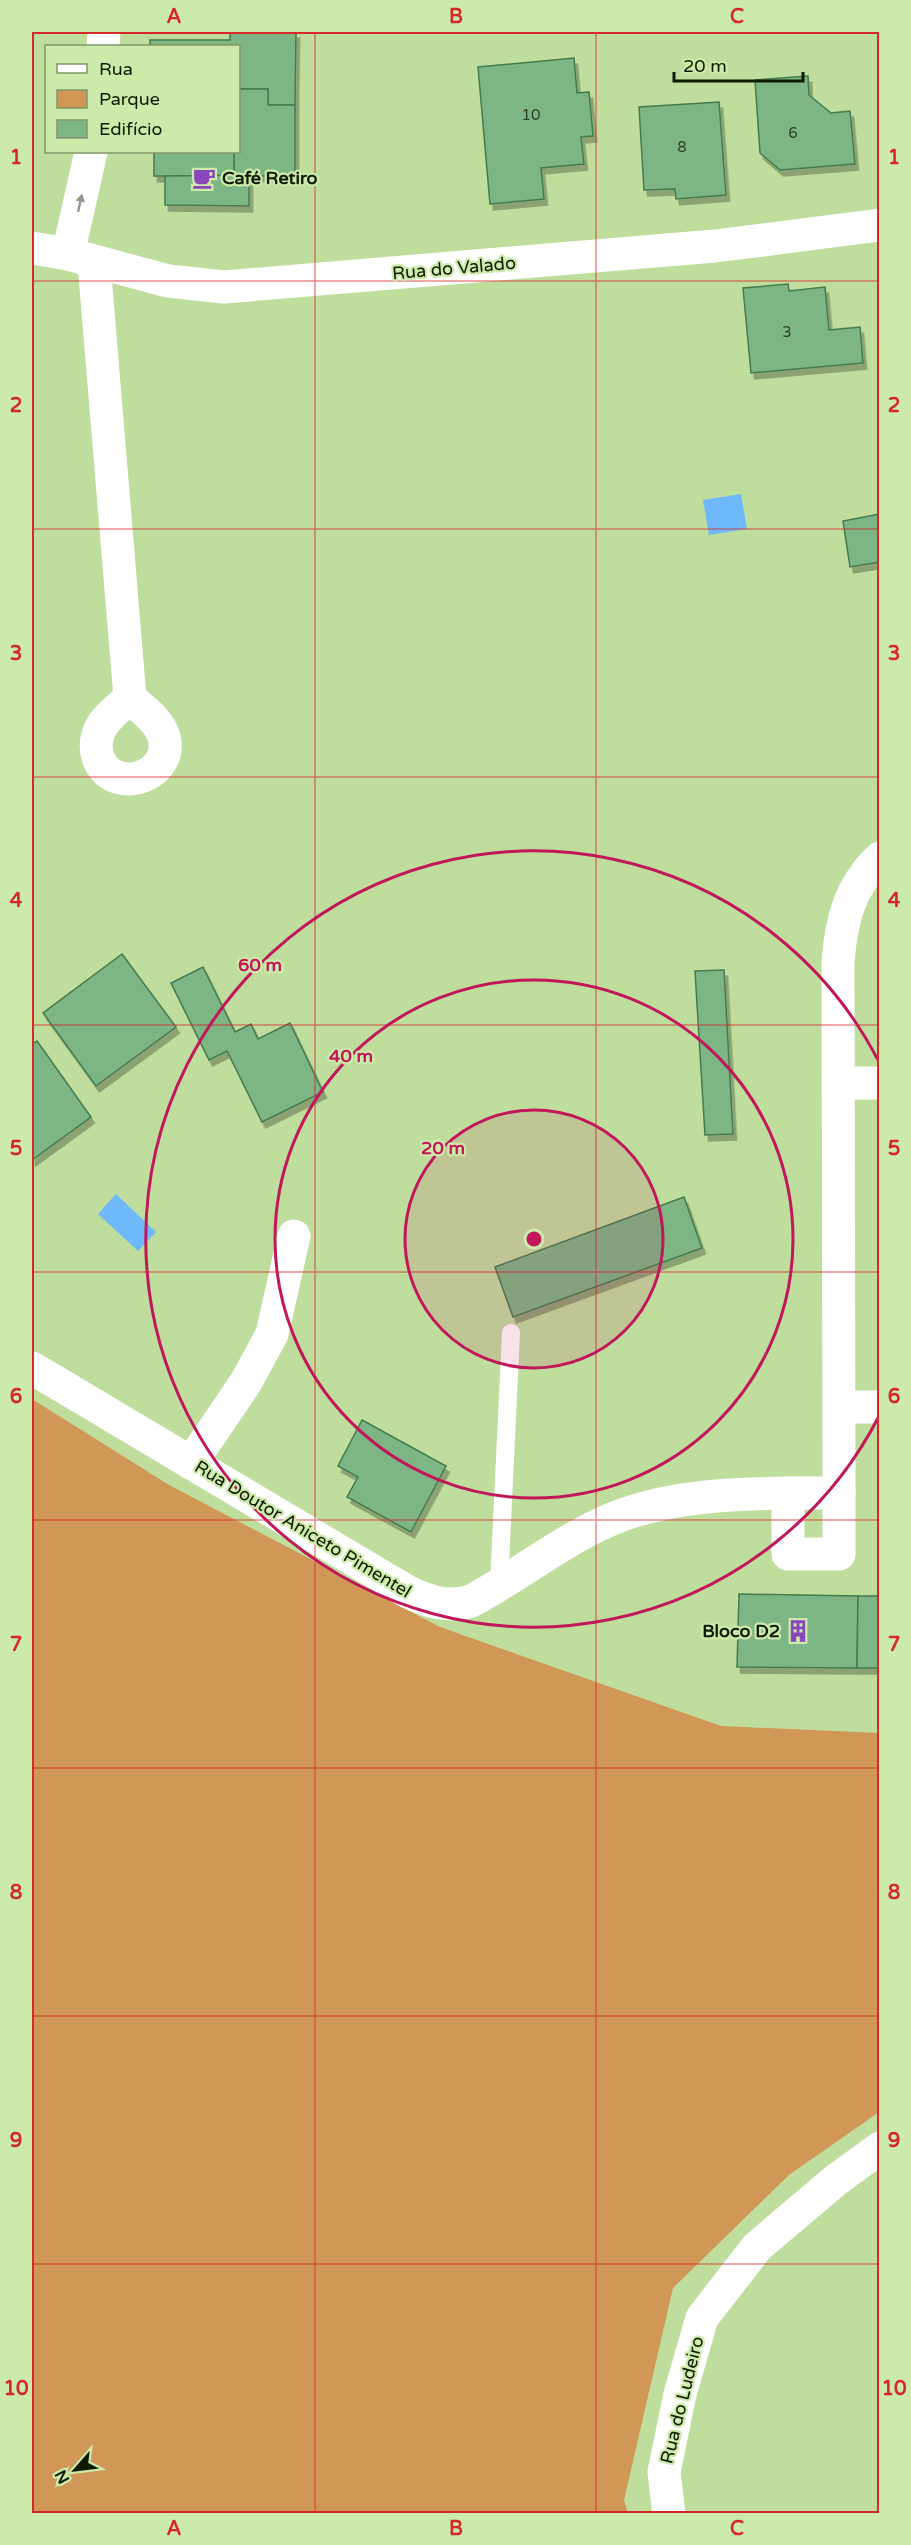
<svg xmlns="http://www.w3.org/2000/svg" width="911" height="2545" viewBox="0 0 911 2545" font-family="'Varela Round',sans-serif">
  <defs>
    <filter id="shadow"><feDropShadow dx="3.5" dy="6" stdDeviation="0" flood-color="#0004"/></filter>
  </defs>
  <rect width="100%" height="100%" fill="#bfdd9c"/>
  <path fill="#d09757" d="M32,1399L169,1485L440,1627L721,1726L879,1733V2112L789,2175L673,2288L624,2500L628,2513H32Z"/>
  <g fill="#6fb8fb">
    <path d="M741,494L747,529L709,535L703,500Z"/>
    <path d="M116,1194L156,1232L138,1251L98,1214Z"/>
  </g>
  <g fill="#7db584" stroke="#447b4e" stroke-width="1.5" filter="url(#shadow)">
    <path d="M230,32H296L295,105H268V89H238V46H150V40H230Z"/>
    <path d="M574,58L577,93L589,92L593,136L581,137L584,164L541,168L544,199L490,204L478,67Z"/>
    <path d="M808,76L809,95L831,113L850,111L855,164L780,170L760,153L755,80Z"/>
    <path d="M238,89H268V105H295V176H234V152H238Z"/>
    <path d="M719,102L726,195L676,199L675,189L644,190L639,107Z"/>
    <rect x="154" y="152" width="80" height="24"/>
    <path d="M249,175V206L165,205V176Z"/>
    <path d="M788,284L789,291L825,287L829,330L860,327L863,363L751,373L743,288Z"/>
    <path d="M880,514V562L850,567L843,521Z"/>
    <path d="M122,954L176,1027L96,1086L43,1013Z"/>
    <path d="M203,967L235,1032L251,1024L258,1039L290,1023L323,1092L262,1122L227,1051L209,1060L171,983Z"/>
    <path d="M724,970L733,1134L705,1135L695,971Z"/>
    <path d="M37,1041L91,1117L32,1160V1044Z"/>
    <path d="M684,1197L702,1248L513,1317L495,1267Z"/>
    <path d="M362,1420L446,1466L411,1532L347,1497L358,1477L338,1466Z"/>
    <path d="M739,1594L858,1596L857,1668L737,1667Z"/>
    <path d="M858,1596H880V1668H857Z"/>
  </g>
  <g fill="none" stroke-linecap="round" stroke-linejoin="round">
    <path stroke="#fff" stroke-width="18" d="M499,1585L511,1333"/>
    <g stroke="#fff" stroke-width="33">
      <path d="M103,46L104,32"/>
      <path d="M68,254L91,152"/>
      <path d="M94,263L130,698"/>
      <path d="M130,698C141,708 156,718 162,732C180,772 117,799 99,760C94,748 96,735 103,724C110,714 121,706 130,698Z"/>
      <path d="M839,1083H880"/>
      <path d="M32,1368L408,1592C429,1602 449,1608 471,1601C522,1574 568,1535 622,1515C675,1496 732,1494 788,1493"/>
      <path d="M840,1407H880"/>
      <path d="M191,1463L246,1382L272,1334L294,1236"/>
      <rect x="788" y="1493" width="51" height="61"/>
      <path d="M839,1493L838,962C841,922 849,887 880,858"/>
      <path d="M669,2514L664,2472L680,2394L702,2318L757,2247L836,2180L880,2148"/>
    </g>
    <path stroke="#fff" stroke-width="33" d="M32,248L68,254L168,281L224,287L715,246L880,225"/>
  </g>
  <defs><path id="oneway-solid" d="M-6-.8H1V-3.2L6.5 0L1 3.2V.8H-6Z" transform="scale(1.5)"/></defs>
  <use fill="#93988e" href="#oneway-solid" transform="translate(80 203) rotate(-78)"/>
  <path fill="none" stroke="#d62828" stroke-width="1.5" stroke-opacity="0.55" d="M315,32V2514M596,32V2514M32,281H880M32,529H880M32,777H880M32,1025H880M32,1272H880M32,1520H880M32,1768H880M32,2016H880M32,2264H880"/>
  <circle cx="534" cy="1239" r="129" fill="#c2185b" fill-opacity=".12"/>
  <g fill="none" stroke="#c2185b" stroke-width="3">
    <circle cx="534" cy="1239" r="129"/>
    <circle cx="534" cy="1239" r="259"/>
    <path d="M878 1418A388 388 0 1 1 878 1060"/>
  </g>
  <defs>
    <g id="cafe-bare" transform="scale(1.8)"><path d="M-5.5-4.5H6V0H3Q3 3.5 0 3.5H-2.5Q-5.5 3.5-5.5 0ZM3-3.2v2h1.7v-2ZM-6 4.5H4V6H-6Z" fill="#8946ba" stroke="#cceaa9" stroke-width="2.5" paint-order="stroke"/></g>
    <g id="building-bare" transform="scale(1.8)"><path d="M-4-6H4V6H1V3H-1V6H-4ZM-2.5-4.3h1.7v1.8h-1.7ZM.8-4.3h1.7v1.8H.8ZM-2.5-1h1.7V.8h-1.7ZM.8-1h1.7V.8H.8Z" fill="#8946ba" stroke="#cceaa9" stroke-width="2.5" paint-order="stroke"/></g>
  </defs>
  <g fill-rule="evenodd">
    <use href="#cafe-bare" x="204" y="178"/>
    <use href="#building-bare" x="798" y="1631"/>
  </g>
  <g text-anchor="middle" dominant-baseline="central" stroke-width="4.5" stroke-linejoin="round" paint-order="stroke">
    <g font-size="15" fill="#2b4123">
      <text x="531" y="115">10</text>
      <text x="793" y="133">6</text>
      <text x="682" y="147">8</text>
      <text x="787" y="332">3</text>
    </g>
    <g font-size="18" font-weight="bold" fill="#101a03" stroke="#cceaa9" text-anchor="start">
      <text x="222" y="178">Café Retiro</text>
      <text x="780" y="1631" text-anchor="end">Bloco D2</text>
    </g>
    <g font-size="18" fill="#101a03" stroke="#cceaa9">
      <text transform="translate(454 268) rotate(-5)">Rua do Valado</text>
      <text transform="translate(303 1529) rotate(31)">Rua Doutor Aniceto Pimentel</text>
      <text transform="translate(682 2400) rotate(-76)">Rua do Ludeiro</text>
    </g>
  </g>
  <circle cx="534" cy="1239" r="9" fill="#c2185b" stroke="#cceaa9" stroke-width="3"/>
  <g font-size="18" text-anchor="middle" font-weight="bold" fill="#c2185b" stroke="#cceaa9" stroke-width="4.5" stroke-linejoin="round" paint-order="stroke">
    <text x="260" y="971">60 m</text>
    <text x="351" y="1062">40 m</text>
    <text x="443" y="1154">20 m</text>
  </g>
  <rect width="911" height="2545" fill="none" stroke="#cceaa9" stroke-width="66"/>
  <rect x="45" y="45" width="195" height="108" fill="#cceaa9" stroke="#819767" stroke-width="1.5"/>
  <rect x="57" y="64" width="30" height="9" fill="#ffffff" stroke="#819767" stroke-width="1.5"/>
  <text x="99" y="75" font-size="18" fill="#101a03">Rua</text>
  <rect x="57" y="90" width="30" height="18" fill="#d09757" stroke="#819767" stroke-width="1.5"/>
  <text x="99" y="105" font-size="18" fill="#101a03">Parque</text>
  <rect x="57" y="120" width="30" height="18" fill="#7db584" stroke="#819767" stroke-width="1.5"/>
  <text x="99" y="135" font-size="18" fill="#101a03">Edifício</text>
  <g transform="translate(75 2470) rotate(242)" stroke="#cceaa9" stroke-width="4.5" paint-order="stroke">
  <path d="M0-4.5L10 22L0 15L-10 22Z" fill="#101a03"/>
  <text y="-9" font-size="16" font-weight="bold" text-anchor="middle" fill="#101a03">N</text>
  </g>
  <path d="M674 72v9h129v-9" fill="none" stroke="#101a03" stroke-width="3"/>
  <text x="683" y="72" font-size="18" fill="#101a03" stroke="#cceaa9" stroke-width="4.5" paint-order="stroke">20 m</text>
  <rect x="33" y="33" width="845" height="2479" fill="none" stroke="#d62828" stroke-width="2"/>
  <g font-size="20" text-anchor="middle" font-weight="bold" fill="#d62828">
    <text x="174" y="23">A</text>
    <text x="456" y="23">B</text>
    <text x="737" y="23">C</text>
    <text x="16" y="164">1</text>
    <text x="894" y="164">1</text>
    <text x="16" y="412">2</text>
    <text x="894" y="412">2</text>
    <text x="16" y="660">3</text>
    <text x="894" y="660">3</text>
    <text x="16" y="907">4</text>
    <text x="894" y="907">4</text>
    <text x="16" y="1155">5</text>
    <text x="894" y="1155">5</text>
    <text x="16" y="1403">6</text>
    <text x="894" y="1403">6</text>
    <text x="16" y="1651">7</text>
    <text x="894" y="1651">7</text>
    <text x="16" y="1899">8</text>
    <text x="894" y="1899">8</text>
    <text x="16" y="2147">9</text>
    <text x="894" y="2147">9</text>
    <text x="16" y="2395">10</text>
    <text x="894" y="2395">10</text>
    <text x="174" y="2535">A</text>
    <text x="456" y="2535">B</text>
    <text x="737" y="2535">C</text>
  </g>
</svg>
